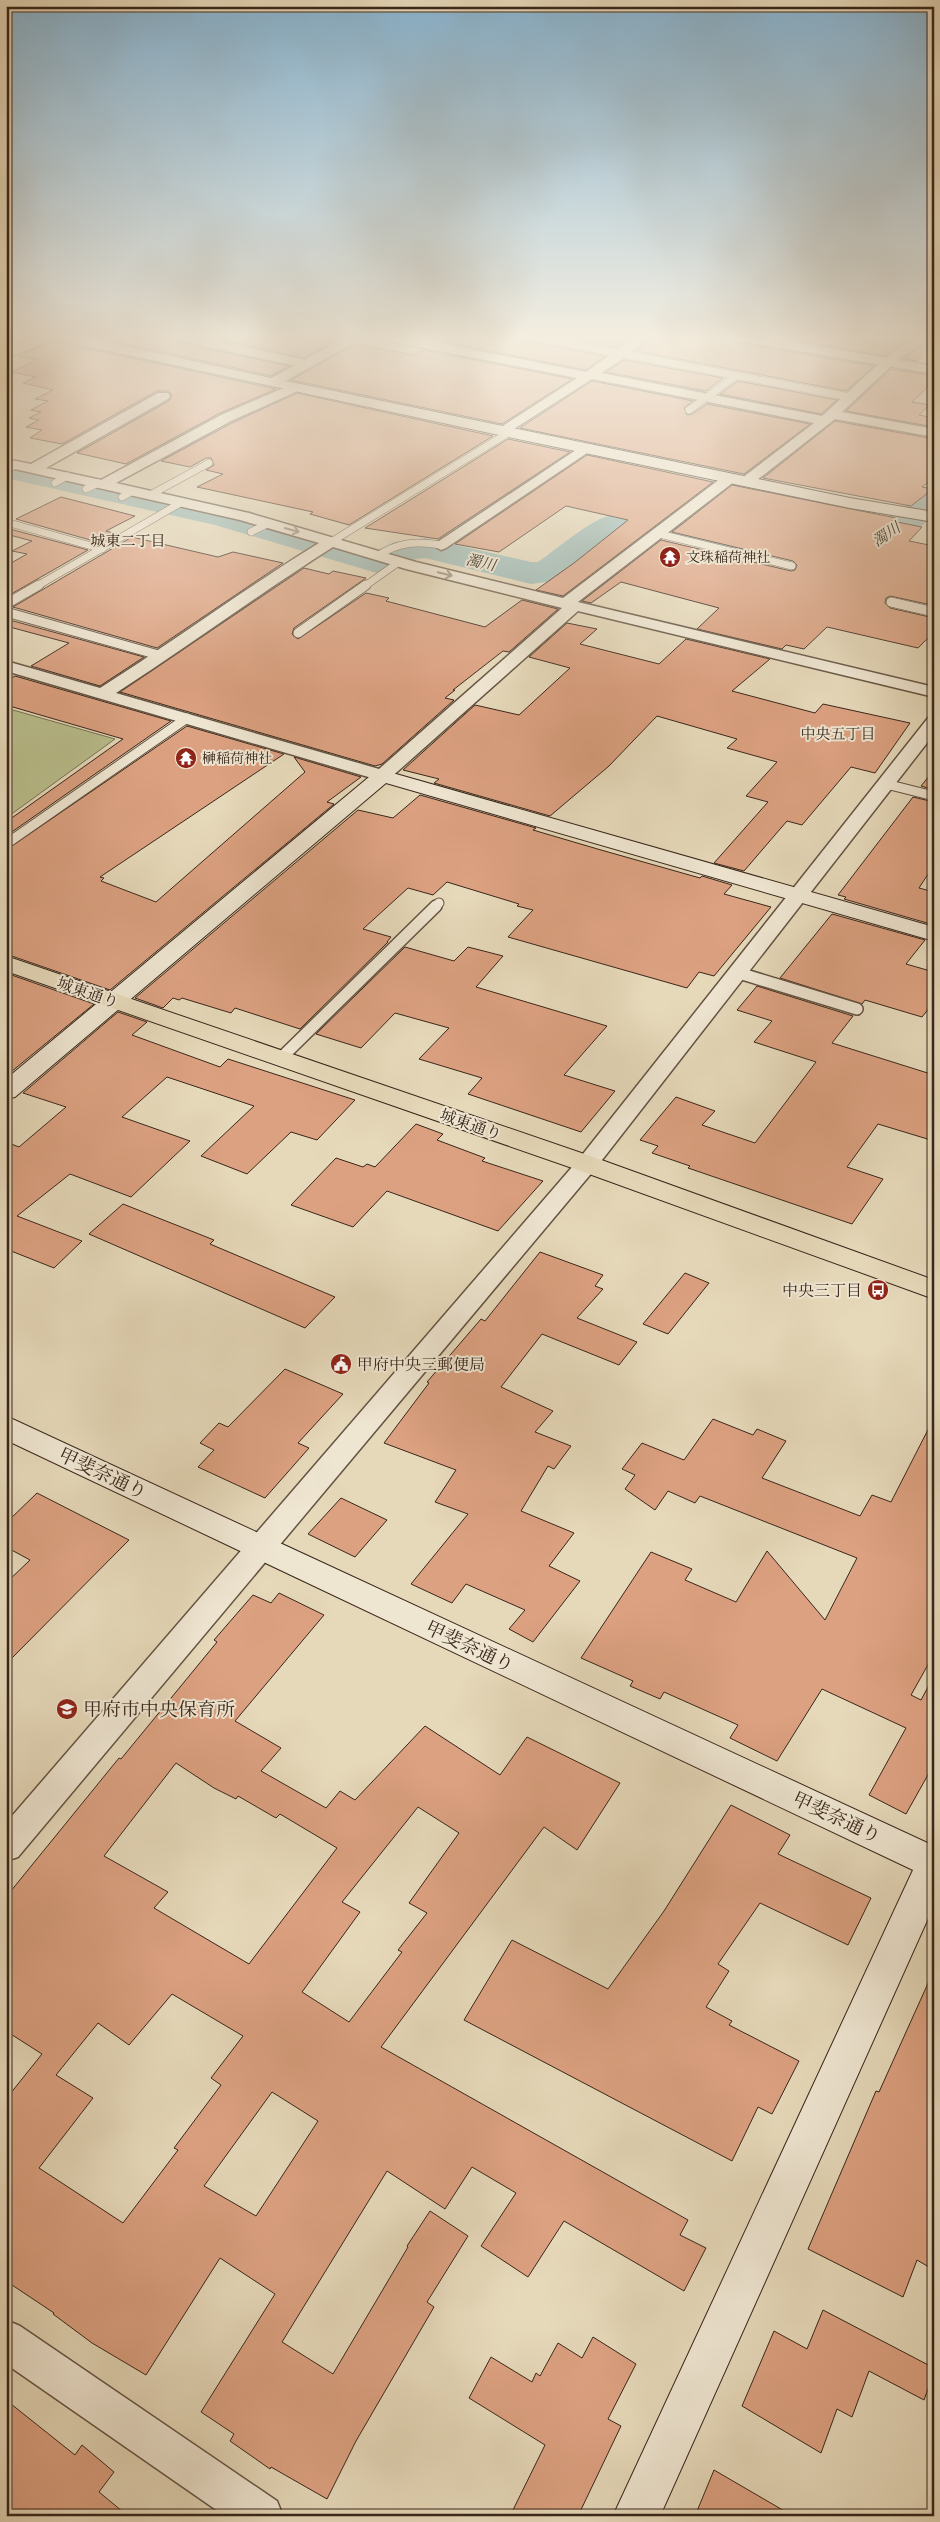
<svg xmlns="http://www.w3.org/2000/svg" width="940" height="2522" viewBox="0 0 940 2522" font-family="'Gentium Book Plus','Noto Serif JP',serif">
  <rect width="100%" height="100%" fill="#e6d9ba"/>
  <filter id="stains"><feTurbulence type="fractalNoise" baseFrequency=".004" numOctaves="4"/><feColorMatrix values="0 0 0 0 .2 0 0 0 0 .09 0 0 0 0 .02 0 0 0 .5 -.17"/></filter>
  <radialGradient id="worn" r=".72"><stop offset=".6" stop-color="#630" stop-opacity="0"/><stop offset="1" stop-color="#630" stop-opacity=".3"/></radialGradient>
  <path fill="#b9be8c" stroke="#797253" d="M6,708L115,739L6,818Z"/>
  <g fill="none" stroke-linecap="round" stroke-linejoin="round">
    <g fill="#98b9b6" fill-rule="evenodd">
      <path d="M6,458L235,510L376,551L394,542L425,538L531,562H538C558,548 577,531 598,520C633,502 724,532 762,542L767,549L762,556L750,559C719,552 651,530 622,535L560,580L531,584L425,558C408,558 396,570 380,574L215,525L6,478Z"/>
      <path d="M934,492V517L852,573L839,576L822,573L817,565L822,557L829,556L922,495Z"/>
    </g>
  </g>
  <g fill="#dca181" stroke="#39261a" fill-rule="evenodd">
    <path d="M6,335H34L6,348Z"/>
    <path d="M86,335H162L170,341L289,366L271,376Z"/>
    <path d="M200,335H310L336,340L304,358Z"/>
    <path d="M472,335H517L521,340L605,356L586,370L440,341L445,339L459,342Z"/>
    <path d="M553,335H634L617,348Z"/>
    <path d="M654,335H719L727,341L874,366L846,391L636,351Z"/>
    <path d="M767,335H914L885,356Z"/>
    <path d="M53,341L276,389L220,413L126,464L77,453L169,401L172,395L168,391H157L62,444L30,438L42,430L26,427L39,420L29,418L41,412L31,410L48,401L35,399L53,390L23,383L36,377L12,372L37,360L18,356Z"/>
    <path d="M355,344L413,355L424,350L572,379L502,424L291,380Z"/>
    <path d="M920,347L933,349L917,361L904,359Z"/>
    <path d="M625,360L723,378L706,391L606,372Z"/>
    <path d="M891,369L934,376V381L912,402L930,405L919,415L934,418V427L846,411Z"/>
    <path d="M592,381L693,401L684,408L687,415L692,414L707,404L810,424L744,474L520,428Z"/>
    <path d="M738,381L837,400L821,414L720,394Z"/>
    <path d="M297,393L493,436L349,525L310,514L313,512L197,487L223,474L206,470L214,465L211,458H206L190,467L161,461L232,423Z"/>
    <path d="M835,421L934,439V478L922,487L933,489L911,506L763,478Z"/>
    <path d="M508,439L570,452L438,539L365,528Z"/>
    <path d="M587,455L713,482L563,596L536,590L574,563L628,520L566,506L499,552L455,544Z"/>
    <path d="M732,485L896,518L892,521L922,527L909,541L934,546V597L927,604L890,596L886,598L885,603L890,608L934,618V632L918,648L827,627L804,649L786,645L782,649L697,629L719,608L621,582L591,603L582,601L661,540L791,571L795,570L797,565L793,561L672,532Z"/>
    <path d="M61,497L135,516L106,531L117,534L101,543L16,519Z"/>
    <path d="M6,528L88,550L6,597V566L27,554L12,551L32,541L6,534Z"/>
    <path d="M132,537L218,557L233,552L283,563L157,648L13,607Z"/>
    <path d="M304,568L329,574L333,571L366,578L294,628L292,634L298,639L366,593L389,598L386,601L485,627L522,600L558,609L509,652L503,651L453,690H455L445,698L454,700L382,764L375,766L120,692Z"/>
    <path d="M6,619L144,657L100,686L31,666L69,643L6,626Z"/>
    <path d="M567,623L597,629L580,644L659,664L686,639L770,659L732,691L815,713L823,704L910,723L875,773L851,767L802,825L787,821L744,871L714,863L768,802L746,796L777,762L727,748L737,739L657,716L609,766L550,816L434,783L439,779L403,770L475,705L519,715L570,668L529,657Z"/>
    <path d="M15,676L171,721L6,836V822L123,739L6,705V681Z"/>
    <path d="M187,726L284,754L100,877L104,878L101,881L156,902L305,772L294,757L361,777L327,802L334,804L110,990L6,954V850Z"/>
    <path d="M934,770V790L921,786Z"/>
    <path d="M420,795L536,828L533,830L601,850L700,878L702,876L732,885L724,894L771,907L714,976L699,972L687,988L508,937L533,910L517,906L519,904L447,882L433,895L408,888L363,929L391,937L387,942H388L300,1029L235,1008L231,1013L182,998L179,1000L173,998L163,1008L135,998L358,810L393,818Z"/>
    <path d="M913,797L934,802V865L919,888L934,892V925L844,899L846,897L838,895Z"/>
    <path d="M832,914L925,940L906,964L934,972V1002L922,1017L865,1000L862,1004L780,978Z"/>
    <path d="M405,947L454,961L468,947L503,956L476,987L607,1026L564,1075L615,1091L581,1132L468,1094L482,1078L419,1059L449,1028L395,1013L361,1048L316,1034Z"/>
    <path d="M6,973L94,1004L6,1076Z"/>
    <path d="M757,986L853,1016L832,1043L934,1075V1141L878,1124L847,1167L883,1179L852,1224L688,1168L690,1166L652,1153L658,1146L640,1140L676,1097L715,1111L702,1125L755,1143L816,1062L754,1042L772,1021L737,1010Z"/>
    <path d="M118,1012L147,1022L132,1035L220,1067L228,1059L355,1100L317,1140L291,1132L247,1174L201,1156L254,1106L167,1077L122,1117L190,1141L131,1197L70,1174L17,1216L82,1241L54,1268L6,1249V1142L19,1147L66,1107L23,1093Z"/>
    <path d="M416,1124L443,1134L437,1140L485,1158L482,1161L543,1181L498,1231L387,1191L353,1227L291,1205L336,1158L363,1167L367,1164L375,1167Z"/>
    <path d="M123,1204L214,1240L210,1244L335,1297L305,1328L89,1234Z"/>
    <path d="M540,1252L603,1275L595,1286L603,1289L577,1318L637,1342L619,1365L542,1334L501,1387L553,1411L535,1432L571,1446L554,1469L548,1466L521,1511L574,1533L549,1566L580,1581L533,1642L509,1629L525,1610L466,1584L452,1603L411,1584L468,1514L435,1502L456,1470L384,1443L429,1383L427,1382L481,1319L485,1321Z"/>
    <path d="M685,1273L709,1283L668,1334L643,1324Z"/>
    <path d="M285,1369L343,1394L298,1443L309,1448L265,1498L198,1467L214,1450L200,1443L219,1423L228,1427Z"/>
    <path d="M934,1418V1654L911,1695L921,1700L934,1676V1764L906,1814L869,1795L906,1728L822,1689L777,1761L730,1738L738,1725L664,1692L660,1699L630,1686L633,1681L581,1658L651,1552L692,1569L685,1580L736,1602L767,1551L825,1620L857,1558L700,1496L695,1503L668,1491L655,1510L625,1489L635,1475L622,1469L642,1443L684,1460L713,1419L753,1435L757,1429L786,1441L762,1478L860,1516L872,1495L891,1502Z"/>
    <path d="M37,1493L129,1540L6,1664V1583L30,1560L6,1547V1523Z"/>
    <path d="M341,1498L387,1520L355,1557L308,1534Z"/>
    <path d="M279,1593L324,1615L235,1721L281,1748L261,1771L326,1808L340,1791L355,1800L425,1726L500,1775L527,1737L620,1783L577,1850L544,1827L381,2047L688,2220L680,2235L706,2248L684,2291L564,2221L528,2277L481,2246L516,2193L472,2167L445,2209L387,2171L282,2342L333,2374L408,2247L407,2246L430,2211L468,2236L427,2302L434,2307L356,2441L327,2499L271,2467L270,2469L230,2441L234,2434L201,2412L275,2294L220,2258L146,2375L92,2343L53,2314L54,2313L6,2281V2099L42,2054L6,2031V1897L119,1758L121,1759L217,1642L214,1640L253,1595L271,1603ZM176,1763L214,1788L236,1799L238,1796L276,1818L280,1814L337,1848L249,1964L154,1908L168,1892L104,1856ZM418,1807L459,1833L409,1903L427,1913L398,1950L402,1952L349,2022L302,1992L360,1912L342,1902ZM172,1994L243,2036L211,2078L221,2085L174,2148L178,2150L123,2223L39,2168L93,2098L56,2075L98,2023L129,2045ZM272,2092L318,2121L256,2216L204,2186Z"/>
    <path d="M731,1805L790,1835L778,1854L871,1898L848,1945L760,1903L718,1964L729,1971L706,2007L732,2021L729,2025L799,2061L772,2114L758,2107L732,2161L464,2020L512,1940L608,1989L664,1911Z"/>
    <path d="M934,1970V2270L917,2260L903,2297L808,2249L876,2091L879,2092Z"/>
    <path d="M823,2310L934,2368V2372L924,2400L869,2371L852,2417L837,2409L821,2453L742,2406L774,2331L807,2349Z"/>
    <path d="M593,2337L636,2364L608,2419L621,2426L578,2516H510L545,2445L469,2398L491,2357L532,2382L536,2373L540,2376L558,2343L582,2358Z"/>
    <path d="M6,2400L75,2455L82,2445L114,2472L99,2492L128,2516H6Z"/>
    <path d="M714,2470L793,2516H695Z"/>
  </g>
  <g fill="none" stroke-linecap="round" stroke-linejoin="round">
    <g stroke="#645342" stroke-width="8">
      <g id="lane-far2">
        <path d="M522,335L850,397"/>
        <path d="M689,410L736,376"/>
        <path d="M6,470L15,465"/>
        <path d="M55,483L67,476"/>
        <path d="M86,489L98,483"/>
        <path d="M150,495L209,463"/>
        <path d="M122,497L133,491"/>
        <path d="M6,522L102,549"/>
        <path d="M251,532L269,523"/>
        <path d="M655,533L792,566"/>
        <path d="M331,542L508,433"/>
        <path d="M377,556C399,542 416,541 441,545"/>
        <path d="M37,586L182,502"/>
        <path d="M365,586L399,562"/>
      </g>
    </g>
    <g stroke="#645342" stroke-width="11">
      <g id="lane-far1">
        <path d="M891,602L934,612"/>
        <path d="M6,604L39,585"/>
        <path d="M6,612L162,656"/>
        <path d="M298,633L366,585"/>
        <path d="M886,784L934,796"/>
        <path d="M6,844L187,718"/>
        <path d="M435,907L439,903"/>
      </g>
    </g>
    <g stroke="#645342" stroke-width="14">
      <g id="lane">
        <path d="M739,973L857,1009"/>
        <path d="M281,1058L436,906"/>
      </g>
    </g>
    <g stroke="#645342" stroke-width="3">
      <g id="street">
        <path d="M164,335H189L306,360L312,364L306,368L170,339Z"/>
        <path d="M372,335H399L586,372L638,335H652L626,357L601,373L822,416L884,359L918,335H933L892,365L842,412L934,429V437L835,419L752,484H742L740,481L742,478L814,423L592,379L503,436L496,432L498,429L577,378L378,339Z"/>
        <path d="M295,383L301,387L300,390L231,421L116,483L249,513L416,562L563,598L725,475H735L737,478L735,481L578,602L934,687V697L578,611L388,780L382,781L6,671V661L100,688C174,641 244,589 319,543L240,520L6,467V459L31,464L158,393H168L170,396L168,399L46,468L101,480L221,415ZM333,547L406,569L562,608L379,769L116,693C189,646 259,594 333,547Z"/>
        <path d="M585,444L590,445L592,448L590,451L446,548L441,550L433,545Z"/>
        <path d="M934,717V734L595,1169L18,1857L6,1861V1823L579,1159L928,718Z"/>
        <path d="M6,2320L20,2326L277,2501L283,2516H225L6,2364Z"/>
      </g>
    </g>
    <g stroke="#39261a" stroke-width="2">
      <g id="secondary">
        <path d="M39,335H75L271,378L350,335H367L286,381L850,498L934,512V522L850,508L508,437L53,339L6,359V350Z"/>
        <path d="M721,335H753L934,366V374L727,339Z"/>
        <path d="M382,770L934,927V941L386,783L15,1097L6,1099V1079L375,772Z"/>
        <path d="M6,1416L934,1846V1905L660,2516H613L913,1870L6,1440Z"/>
      </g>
    </g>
    <g stroke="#39261a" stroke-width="2">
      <path id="highway" d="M6,956L596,1158L934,1280V1299L578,1170L6,971Z"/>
    </g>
    <use href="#lane-far2" stroke="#efe6d2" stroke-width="7"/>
    <use href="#lane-far1" stroke="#efe6d2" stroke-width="9"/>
    <use href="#lane" stroke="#efe6d2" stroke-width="11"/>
    <use href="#street" fill="#efe6d2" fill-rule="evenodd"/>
    <use href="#secondary" fill="#efe6d2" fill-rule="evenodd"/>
    <use href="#highway" fill="#e6d9ba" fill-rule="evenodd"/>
  </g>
  <defs><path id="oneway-shaft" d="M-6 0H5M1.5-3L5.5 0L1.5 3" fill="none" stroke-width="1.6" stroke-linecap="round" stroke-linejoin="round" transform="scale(1.25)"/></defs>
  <g stroke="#948676">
    <use href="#oneway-shaft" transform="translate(292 530) rotate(16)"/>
    <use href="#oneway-shaft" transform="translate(445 574) rotate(14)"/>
  </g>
  <linearGradient id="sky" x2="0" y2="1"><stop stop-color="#88b6d4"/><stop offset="0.49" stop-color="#f4eee0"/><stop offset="1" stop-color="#f4eee0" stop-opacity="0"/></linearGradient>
  <rect width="940" height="689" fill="url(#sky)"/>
  <defs>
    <g id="temple-disc" transform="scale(1.125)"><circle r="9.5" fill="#8f2418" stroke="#efe6d2"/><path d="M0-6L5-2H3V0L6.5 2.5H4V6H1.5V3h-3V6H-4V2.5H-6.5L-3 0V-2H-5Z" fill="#fff"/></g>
    <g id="bus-disc" transform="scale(1.125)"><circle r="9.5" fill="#8f2418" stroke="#efe6d2"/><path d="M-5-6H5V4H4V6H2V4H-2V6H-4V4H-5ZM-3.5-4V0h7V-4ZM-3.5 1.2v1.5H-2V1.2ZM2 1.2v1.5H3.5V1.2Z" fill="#fff"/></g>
    <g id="civic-disc" transform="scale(1.125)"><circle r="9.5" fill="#8f2418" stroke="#efe6d2"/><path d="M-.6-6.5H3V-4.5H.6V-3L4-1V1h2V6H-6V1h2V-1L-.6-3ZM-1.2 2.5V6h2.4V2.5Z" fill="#fff"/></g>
    <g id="school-disc" transform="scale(1.125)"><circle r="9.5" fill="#8f2418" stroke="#efe6d2"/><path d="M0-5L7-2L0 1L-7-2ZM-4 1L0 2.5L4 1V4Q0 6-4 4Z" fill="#fff"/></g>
  </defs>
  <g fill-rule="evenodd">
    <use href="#temple-disc" x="670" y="557"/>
    <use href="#temple-disc" x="186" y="758"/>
    <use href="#bus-disc" x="878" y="1290"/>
    <use href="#civic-disc" x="341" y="1364"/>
    <use href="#school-disc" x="67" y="1709"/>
  </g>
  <g text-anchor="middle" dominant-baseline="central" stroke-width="4" stroke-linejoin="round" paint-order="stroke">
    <g font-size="14" fill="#39261a" stroke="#efe6d2" text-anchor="start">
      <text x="686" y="557">文珠稲荷神社</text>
      <text x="202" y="758">榊稲荷神社</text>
    </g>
    <g font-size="15" font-style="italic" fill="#514b41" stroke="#efe6d2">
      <text transform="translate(886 534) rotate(-34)">濁川</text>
      <text transform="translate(481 562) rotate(12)">濁川</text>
    </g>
    <g font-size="15" fill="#39261a" stroke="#efe6d2">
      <text x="128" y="540">城東二丁目</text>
      <text x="838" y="733">中央五丁目</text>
    </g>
    <g font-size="16" fill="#39261a" stroke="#efe6d2">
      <text transform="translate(88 992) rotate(19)">城東通り</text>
      <text transform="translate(471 1124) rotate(19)">城東通り</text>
    </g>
    <g font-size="16" fill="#39261a" stroke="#efe6d2" text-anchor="end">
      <text x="862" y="1290">中央三丁目</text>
      <text x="357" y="1364" text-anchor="start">甲府中央三郵便局</text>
    </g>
    <g font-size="19" fill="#39261a" stroke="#efe6d2">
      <text transform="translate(103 1473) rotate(25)">甲斐奈通り</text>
      <text transform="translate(470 1646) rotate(25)">甲斐奈通り</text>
      <text transform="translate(837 1817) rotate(25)">甲斐奈通り</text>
    </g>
    <g font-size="19" fill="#39261a" stroke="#efe6d2" text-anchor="start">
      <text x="83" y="1709">甲府市中央保育所</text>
    </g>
  </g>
  <rect width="940" height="2522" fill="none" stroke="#e6d9ba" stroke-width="25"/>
  <rect x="8" y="8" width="925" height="2507" fill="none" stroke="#39261a" stroke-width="2.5"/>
  <rect x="12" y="12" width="915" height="2497" fill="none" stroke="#39261a"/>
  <rect width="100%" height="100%" filter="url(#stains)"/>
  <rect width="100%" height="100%" fill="url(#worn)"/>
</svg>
